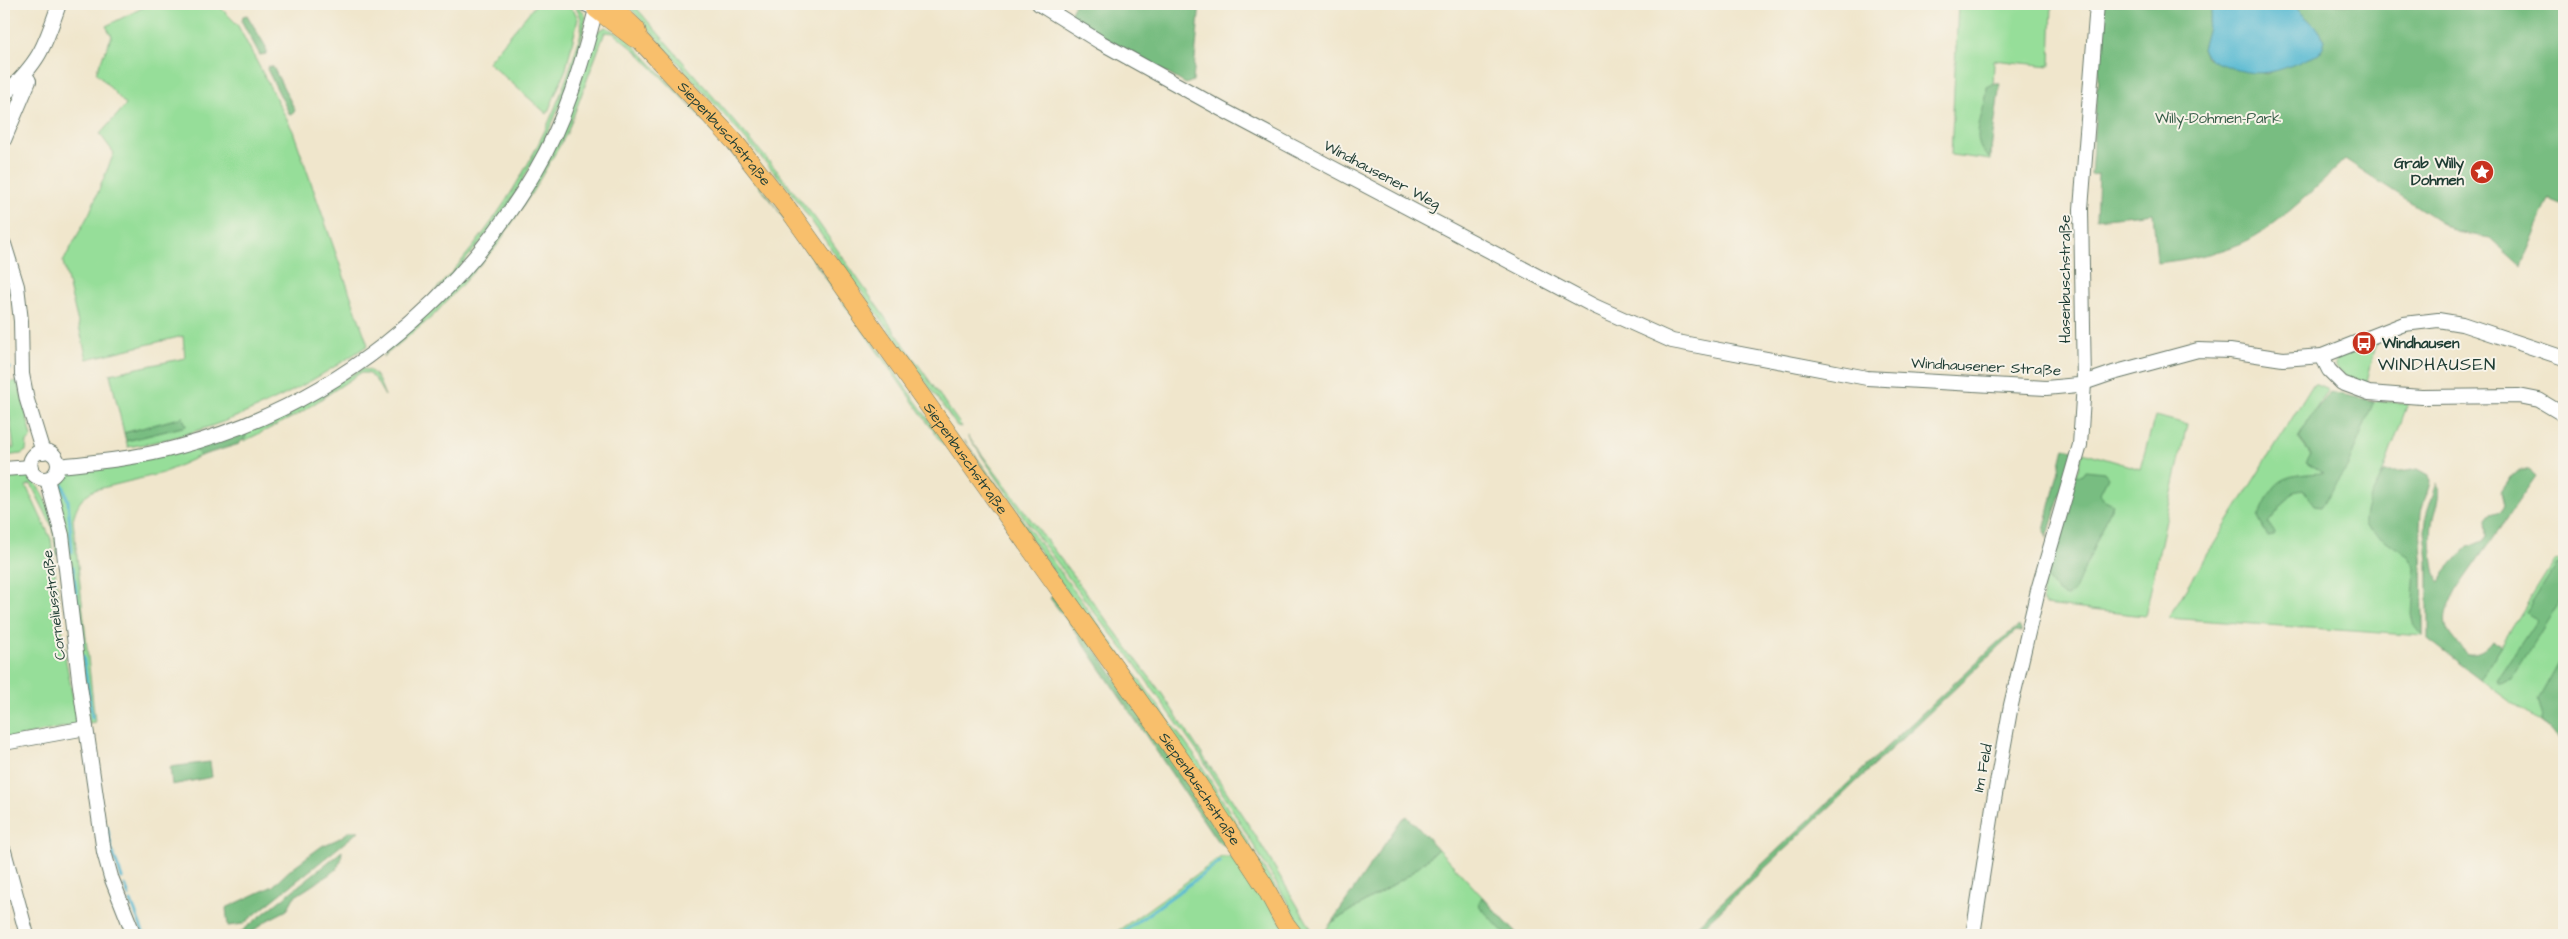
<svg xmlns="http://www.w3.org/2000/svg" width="2568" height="939" viewBox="0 0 2568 939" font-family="'Architects Daughter',sans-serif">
  <rect width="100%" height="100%" fill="#f7f3e8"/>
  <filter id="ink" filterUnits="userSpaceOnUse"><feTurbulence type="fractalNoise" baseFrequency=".02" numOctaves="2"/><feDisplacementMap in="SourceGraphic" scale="10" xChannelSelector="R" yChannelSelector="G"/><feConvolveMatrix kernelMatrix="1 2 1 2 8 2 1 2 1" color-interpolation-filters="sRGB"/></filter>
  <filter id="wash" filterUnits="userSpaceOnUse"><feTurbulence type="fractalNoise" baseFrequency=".0096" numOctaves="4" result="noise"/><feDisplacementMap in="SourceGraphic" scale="20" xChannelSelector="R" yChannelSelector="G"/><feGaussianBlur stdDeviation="1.12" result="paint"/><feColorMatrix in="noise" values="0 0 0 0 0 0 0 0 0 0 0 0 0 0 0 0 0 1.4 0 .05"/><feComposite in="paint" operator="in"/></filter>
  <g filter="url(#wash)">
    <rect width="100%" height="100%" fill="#f0e6cc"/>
    <g fill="#96de99" stroke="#5a8e66">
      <path d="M150,4H217L237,24L293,131L368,345C295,395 216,433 128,447L126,441L186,426L183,417L124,433L110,374L185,358L183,336L87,359L63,262L90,212L114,153L100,134L126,105L96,72L112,36L106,26Z"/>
      <path d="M536,4H566L575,12L578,19L566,69L547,114L488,62Z"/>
      <path d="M578,4L586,17C569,117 500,236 424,302C491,235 543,152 572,62C577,46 588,23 576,8Z"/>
      <path d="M627,4H633L774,167L815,218L962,427L957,426L788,188Z"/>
      <path d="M1958,4H2052L2050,66L1994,60L1991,160L1951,155Z"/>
      <path d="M606,27L627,38L739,156L945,442L944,446L775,206L738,160L692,108L637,52L614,33L605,32L567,133L531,194L496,247L433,316L383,357L390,347L441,302L566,121L598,31Z"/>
      <path d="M2377,341L2366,385L2349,378L2336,367V359Z"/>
      <path d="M362,369C377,369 380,384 385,396L375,379L368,373H360L297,415L244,441L245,432Z"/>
      <path d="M18,381L32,437L27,442L26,451L21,454L4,456V395L7,432L12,449L14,448L6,390L11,382Z"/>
      <path d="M2314,383L2328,389L2298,438L2311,455L2370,401L2408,403L2366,518L2422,557L2423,636L2168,618Z"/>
      <path d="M2155,416L2187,424L2145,616L2045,605L2042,601V590L2083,452L2140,469Z"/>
      <path d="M968,436L1160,691L1254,833L1315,935H1307L1201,757L1132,660L1094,612L1025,519Z"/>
      <path d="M964,440L1200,763L1304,935H1301Z"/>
      <path d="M195,448L200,456L163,473L94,490C81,497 76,506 73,520L95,722L89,723L56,482L67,472Z"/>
      <path d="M4,475C11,475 22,473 28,476C43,484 63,539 57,556L53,528L31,484L26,486L51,539L66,661L78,724L4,740Z"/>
      <path d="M2564,557V740L2480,679L2554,561L2560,562Z"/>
      <path d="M1438,849L1518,935H1322L1331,923L1409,875Z"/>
      <path d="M1221,857H1232L1233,860L1240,861L1290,935H1112Z"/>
    </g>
    <g fill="#78bd81" stroke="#4c7d5a">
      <path d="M1075,4H1200L1193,81L1186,84L1068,17Z"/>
      <path d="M2103,4H2214L2202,49L2206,57L2266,74L2312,56L2325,40L2317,28L2292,4H2564V205L2549,199L2521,266L2490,238L2456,232L2345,159C2319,184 2275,229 2242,243C2216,254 2184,260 2157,263L2153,213L2096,219L2098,174L2091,175Z"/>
      <path d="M247,15L266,47V54L260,55L242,22L243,16Z"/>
      <path d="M268,66L273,67L295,110L292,115H290L267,69Z"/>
      <path d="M1995,83H2000L1990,158C1965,142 1987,110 1987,87Z"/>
      <path d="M2330,392L2374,401L2347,468L2321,507L2314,506L2303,490L2293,492L2268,523L2275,533L2274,536L2268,537L2258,518C2275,478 2281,475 2323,473L2306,463L2311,454L2299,438L2310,417Z"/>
      <path d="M183,417L186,426L126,441L124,433Z"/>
      <path d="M245,432L246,437L239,444L200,456L195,448Z"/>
      <path d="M2064,448L2074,450L2047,538L2044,531Z"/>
      <path d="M2418,469L2429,475L2430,483L2421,512L2420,526L2422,557L2423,636L2415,626L2412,614L2415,568L2409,557L2365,526C2363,507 2376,488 2384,472H2401Z"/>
      <path d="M2085,470L2104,472L2108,477L2100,493L2103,499L2113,504L2074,592L2066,597L2058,593L2046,577L2076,475L2081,476Z"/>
      <path d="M2521,470H2529L2536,476L2455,592C2439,623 2443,631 2468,654C2479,655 2486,650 2493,641L2502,645L2480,679L2428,639V560L2425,530L2427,513L2437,483C2442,497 2433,511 2432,525C2430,535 2432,577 2439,582L2444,573L2466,548L2483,541L2487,536L2486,520L2491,514L2501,511L2504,505L2501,492L2512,476Z"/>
      <path d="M2556,565L2564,568V594L2511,680L2501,683L2497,680L2536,621L2526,612Z"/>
      <path d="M1057,593L1228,843L1224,845L1218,842L1075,631L1050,598Z"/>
      <path d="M2019,626L2022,632L2016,631L1694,935H1687L1999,641Z"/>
      <path d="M2564,653V740L2541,723L2542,713L2538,700Z"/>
      <path d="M210,762L212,777L172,785L170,767Z"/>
      <path d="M1407,816L1438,849L1409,875L1331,923L1401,820Z"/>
      <path d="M350,831H359L243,924L228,926L226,908L273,886L292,868L322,846L338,839Z"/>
      <path d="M342,851L341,860L336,870L294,897L287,910L266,921L248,935H237Z"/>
      <path d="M1482,897L1518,935H1506L1480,907L1479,902Z"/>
    </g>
    <path fill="#53b8d1" stroke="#397a82" d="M2214,4H2292L2317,28L2325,40L2323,47L2318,54C2283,69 2264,81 2226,66C2215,62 2207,59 2202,49Z"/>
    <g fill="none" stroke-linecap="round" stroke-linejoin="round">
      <g stroke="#53b8d1" stroke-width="3">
        <path d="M4,364L10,368"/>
        <path d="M63,485L68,501L72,552"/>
        <path d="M73,567L82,645"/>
        <path d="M83,656L92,718"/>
        <path d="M107,826L112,851L122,878"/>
        <path d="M125,885L129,896"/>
        <path d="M131,901L143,932"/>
        <path d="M1119,935L1220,862"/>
      </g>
    </g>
  </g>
  <g filter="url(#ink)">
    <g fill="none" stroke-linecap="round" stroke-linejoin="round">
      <g stroke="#687869" stroke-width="16">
        <g id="minor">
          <path d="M1039,4L1100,42L1221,109L1594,306L1672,341L1867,378L2046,388L2078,385L2113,373L2198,350L2230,351L2283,359L2322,356L2404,324L2438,320L2462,324L2564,358"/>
          <path d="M4,95C39,62 44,49 59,4"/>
          <path d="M4,140L29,81L25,75"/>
          <path d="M4,244L17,286L21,321L22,374L27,400L43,452"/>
          <path d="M2322,356L2329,370L2342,383L2369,393L2421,397L2519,396L2539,400L2564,415"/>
          <circle cx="44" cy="465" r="14"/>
          <path d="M58,466C98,462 139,458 178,447C331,407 457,305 536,170C565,121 582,64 596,9L585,4"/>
          <path d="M4,469L31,467"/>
          <path d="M47,479L62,535L79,679L104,852L111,877L134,935"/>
          <path d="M4,743L86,728"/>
          <path d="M4,851L27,935"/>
          <path d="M1973,935L1994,800L2011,705L2038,590L2080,445L2084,383L2081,209L2097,4"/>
        </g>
      </g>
      <g stroke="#687869" stroke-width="19">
        <g id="major">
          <path d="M597,4L596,9L634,38"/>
          <path id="s1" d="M610,4L636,29L639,39L651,52L734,141L791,213L1196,781L1264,885L1284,922L1294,935"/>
        </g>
      </g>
      <use href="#minor" stroke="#fff" stroke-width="14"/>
      <use href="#major" stroke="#f8bf6c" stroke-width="18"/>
    </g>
  </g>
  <defs>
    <g id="sight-disc" transform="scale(1.25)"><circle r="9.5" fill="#c8321e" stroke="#f7f3e8"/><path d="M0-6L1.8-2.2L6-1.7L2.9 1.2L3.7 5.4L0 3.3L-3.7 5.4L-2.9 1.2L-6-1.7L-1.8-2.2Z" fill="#fff"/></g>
    <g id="bus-disc" transform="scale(1.25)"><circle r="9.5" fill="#c8321e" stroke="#f7f3e8"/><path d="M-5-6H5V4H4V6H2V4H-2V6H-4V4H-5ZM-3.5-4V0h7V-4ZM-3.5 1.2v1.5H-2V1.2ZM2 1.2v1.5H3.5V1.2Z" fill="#fff"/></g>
  </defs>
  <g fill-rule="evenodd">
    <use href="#sight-disc" x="2482" y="172"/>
    <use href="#bus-disc" x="2364" y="343"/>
  </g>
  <g text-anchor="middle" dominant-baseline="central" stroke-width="4" stroke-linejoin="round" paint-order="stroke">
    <g font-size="15" fill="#375d48" stroke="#f7f3e8">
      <text x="2218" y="118">Willy-Dohmen-Park</text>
    </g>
    <g font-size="15" fill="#1f3d34" stroke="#f7f3e8">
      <text stroke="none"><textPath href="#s1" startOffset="174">Siepenbuschstraße</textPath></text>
      <text transform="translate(1382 175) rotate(28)">Windhausener Weg</text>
      <text transform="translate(2065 279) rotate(-90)">Hasenbuschstraße</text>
      <text transform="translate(1986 367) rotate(3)">Windhausener Straße</text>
      <text stroke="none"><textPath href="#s1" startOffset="579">Siepenbuschstraße</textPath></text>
      <text transform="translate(54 605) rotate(-97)">Corneliusstraße</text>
      <text transform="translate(1983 768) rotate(-79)">Im Feld</text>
      <text stroke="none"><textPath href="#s1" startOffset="984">Siepenbuschstraße</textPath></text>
    </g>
    <g font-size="15" font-weight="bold" fill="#1f3d34" stroke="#f7f3e8" text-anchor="end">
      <text x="2464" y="163">Grab Willy<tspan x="2464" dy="17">Dohmen</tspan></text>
      <text x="2382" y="343" text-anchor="start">Windhausen</text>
    </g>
    <g font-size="18" letter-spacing="1" fill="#1f3d34" stroke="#f7f3e8">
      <text x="2437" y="364">WINDHAUSEN</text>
    </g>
  </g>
  <rect width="2568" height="939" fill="none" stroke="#f7f3e8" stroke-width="20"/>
</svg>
